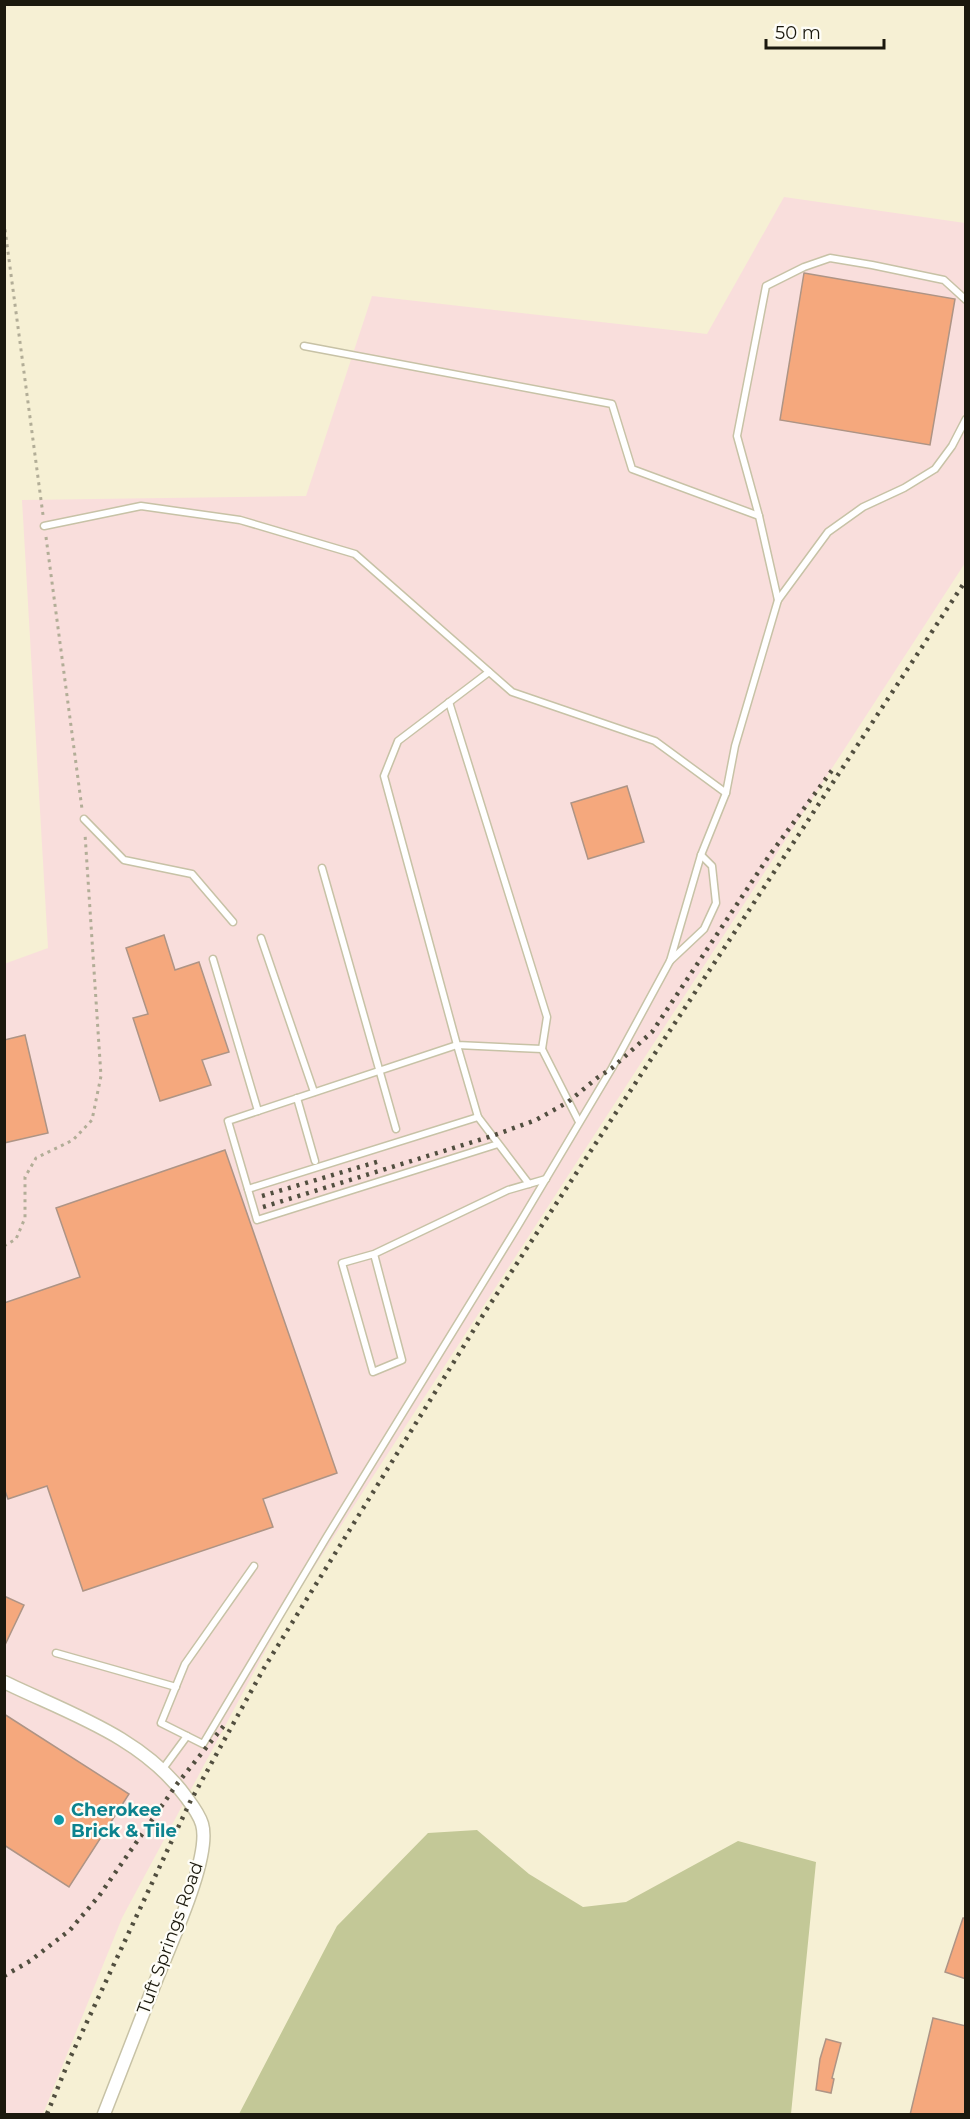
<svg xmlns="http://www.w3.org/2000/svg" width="970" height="2119" viewBox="0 0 970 2119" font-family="Montserrat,sans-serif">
  <rect width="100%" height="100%" fill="#f6f0d4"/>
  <path fill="#f9dedc" d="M784,197L965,223V563L291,1603L122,1918L43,2114H5L4,964L48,948L22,500L306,496L372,296L707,334Z"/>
  <path fill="#c3c897" d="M477,1830L529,1874L583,1907L626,1902L738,1841L816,1862L791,2114H239L337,1926L428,1833Z"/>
  <g fill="#f5a87d" stroke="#ae9485" stroke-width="1.5">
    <path d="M804,273L955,299L930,445L780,420Z"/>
    <path d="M627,786L644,842L588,859L571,803Z"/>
    <path d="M164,935L175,970L199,962L229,1052L202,1060L211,1085L160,1101L133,1018L148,1014L126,948Z"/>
    <path d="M25,1035L48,1133L4,1143V1040Z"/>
    <path d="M225,1150L337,1473L263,1499L273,1527L83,1591L47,1486L8,1499L4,1488V1303L80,1277L56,1208Z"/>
    <path d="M4,1596L24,1605L4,1647Z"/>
    <path d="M4,1714L129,1794L69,1887L4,1845Z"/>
    <path d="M963,1918H966V1979L945,1972Z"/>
    <path d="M933,2018L966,2026V2115H910Z"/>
    <path d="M826,2039L841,2043L832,2078L834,2079L831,2093L816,2090L820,2059Z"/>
  </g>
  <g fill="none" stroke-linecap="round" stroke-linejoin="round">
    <g stroke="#c7c2a6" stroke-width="9">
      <g id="service">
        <path d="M304,346L612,404L632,469L759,516"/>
        <path d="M44,526L141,506L240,520L355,554L512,692L655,741L726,793"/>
        <path d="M778,600L759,516L737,436L766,286L804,267L830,258L872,265L944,280L966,300"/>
        <path d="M489,672L398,741L384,776L457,1045L542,1049L579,1122"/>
        <path d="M449,702L547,1017L542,1049"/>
        <path d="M84,819L124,860L192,874L233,922"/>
        <path d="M322,868L396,1129"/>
        <path d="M261,938L314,1092"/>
        <path d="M213,959L258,1111"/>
        <path d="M670,961L704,929L716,903L712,866L701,855"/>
        <path d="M297,1098L315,1161"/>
        <path d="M478,1117L457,1045L228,1121L257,1220L498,1144"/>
        <path d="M248,1189L478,1117L529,1184"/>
        <path d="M374,1254L402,1360L373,1372L342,1263L374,1254L508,1190L546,1179"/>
        <path d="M254,1566L185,1664L161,1723L203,1744L326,1538L519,1224L612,1068L670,961L701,855L726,793L735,746L778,600L828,532L863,507L904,488L935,469L952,446L966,419"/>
        <path d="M56,1653L176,1687"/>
        <path d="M162,1770L187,1736"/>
      </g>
    </g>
    <g stroke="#c7c2a6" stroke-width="15">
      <path id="minor" d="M4,1682C68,1713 143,1737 186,1797C192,1805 199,1814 202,1824C212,1857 168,1949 155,1983C138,2027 121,2071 104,2114"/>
    </g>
    <g stroke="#b2ad97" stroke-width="3" stroke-dasharray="3 4.5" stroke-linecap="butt">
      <path d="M4,222L43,515"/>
      <path d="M46,537L82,809"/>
      <path d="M4,1246L16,1239L25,1218V1177L36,1158L73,1140L92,1120L101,1076L85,834"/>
    </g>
    <use href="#service" stroke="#fff" stroke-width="6"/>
    <use href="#minor" stroke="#fff" stroke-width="12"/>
    <g stroke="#514e3f" stroke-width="4.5" stroke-dasharray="3 6" stroke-linecap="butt">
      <path d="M262,1196L380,1161"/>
      <path d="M263,1207L492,1136L536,1120L568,1102L597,1078L612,1068L652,1032L769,856L833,769"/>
      <path d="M4,1976L30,1961L70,1930L99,1896L177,1784L226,1723"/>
      <path d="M47,2114L70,2058L190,1802L264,1668L483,1315L966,580"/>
    </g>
  </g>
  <circle fill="#0f9aa8" stroke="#fefdf7" stroke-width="2" cx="59" cy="1820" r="6"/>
  <g text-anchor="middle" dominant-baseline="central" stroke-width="4.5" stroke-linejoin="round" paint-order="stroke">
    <g font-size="18" font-weight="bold" fill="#0d838f" stroke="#fefdf7" text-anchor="start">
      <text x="71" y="1810">Cherokee<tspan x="71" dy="21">Brick &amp; Tile</tspan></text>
    </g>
    <g font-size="18" fill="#1b190e" stroke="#fefdf7">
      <text transform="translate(170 1938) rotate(-70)">Tuft Springs Road</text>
    </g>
  </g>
  <rect width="970" height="2119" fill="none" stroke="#1b190e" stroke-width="12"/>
  <path d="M766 39v9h118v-9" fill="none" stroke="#1b190e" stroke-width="3"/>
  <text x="775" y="39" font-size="18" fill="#1b190e" stroke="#fefdf7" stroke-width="4.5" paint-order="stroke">50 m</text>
</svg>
